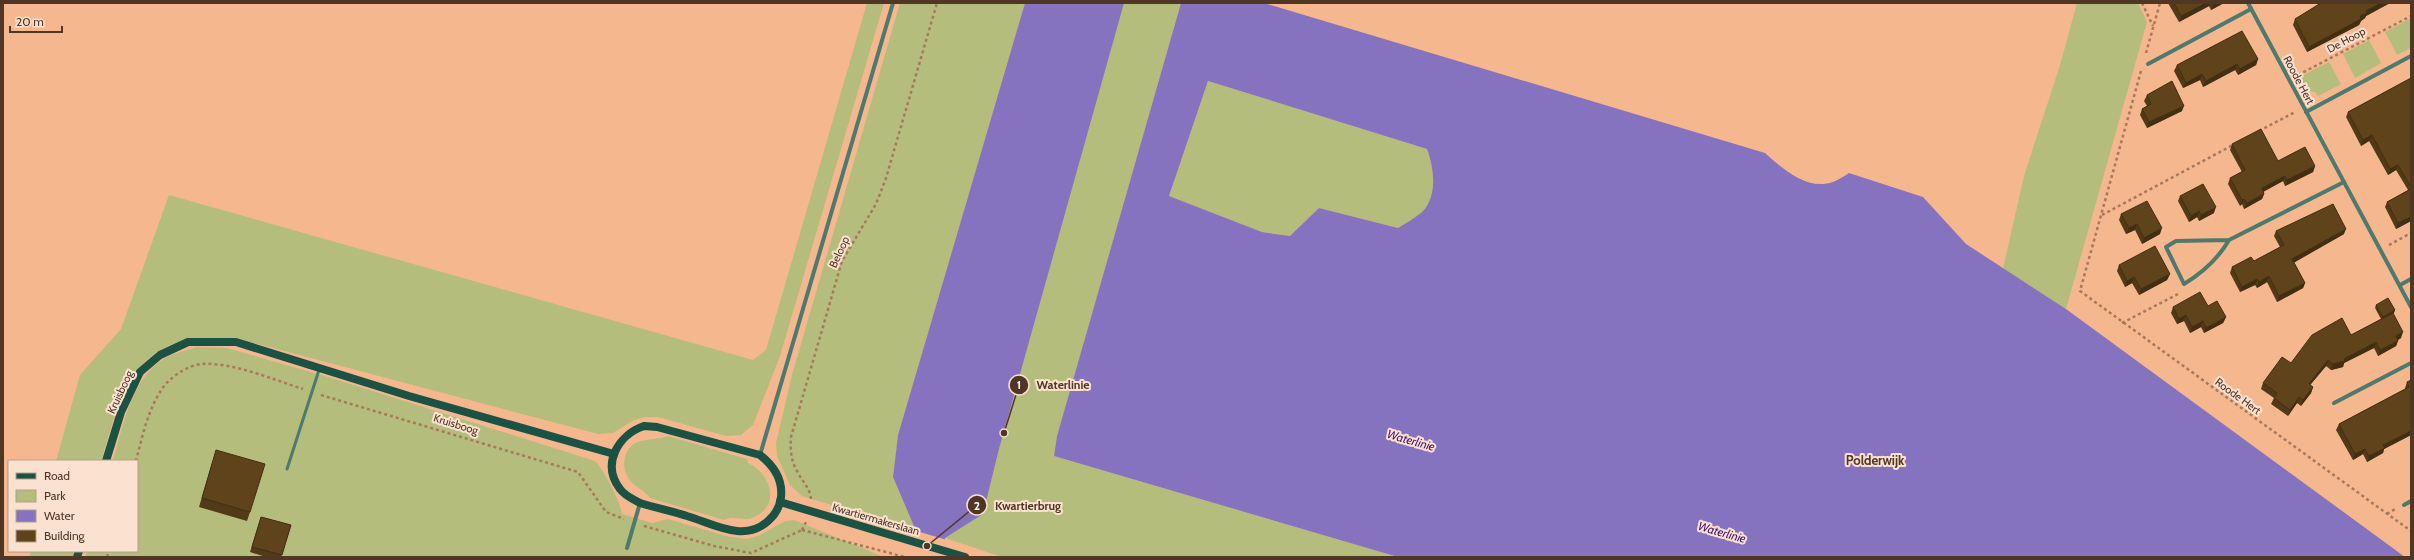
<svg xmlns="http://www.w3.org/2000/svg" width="2414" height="560" viewBox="0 0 2414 560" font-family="Cabin,sans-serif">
  <rect width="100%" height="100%" fill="#f5b78e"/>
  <g fill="#b5bd7d">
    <path d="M867,3H884L780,356L753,425L741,435L726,436L658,417H645L632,421L613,433L598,434L235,338H187L156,352L135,371L117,408L101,461H56L80,375L121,329L169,195L753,360L766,350Z"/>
    <path d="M900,3H1025L898,435L893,477L916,531L802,496L790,485L777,456L776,443L792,375Z"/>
    <path d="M1123,3H1181L1057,436L1054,456L1398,557H1002L945,538L983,514L999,449Z"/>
    <path d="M2077,3H2138L2147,22L2066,309L2003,269L2024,176L2060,65Z"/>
    <path d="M2411,18V48L2397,55L2385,32Z"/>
    <path d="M2369,40L2381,63L2355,78L2343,54Z"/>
    <path d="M2329,62L2341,84L2318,96L2315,92L2307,91L2299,77Z"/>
    <path d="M1208,81L1427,149C1434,168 1438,196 1422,212C1415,218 1406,223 1398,228L1319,208L1291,236L1262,232L1169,196Z"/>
    <path d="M197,347L227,348L325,376L595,461C603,468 621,503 622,514L652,523L668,519L730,537L747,539L760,535L785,521L794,520L884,557H85L87,551H137V461H113C123,426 130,382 162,360C172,353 185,351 197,347Z"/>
    <path d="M668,436L747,459L748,463C772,474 781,507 752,518C742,521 733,515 724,520L650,498C645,490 635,488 629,479C625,473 623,466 625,458C630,435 652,442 668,436Z"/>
    <path d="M31,551H74L73,557H29Z"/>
  </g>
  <g fill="#8673bf" fill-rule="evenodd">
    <path d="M1025,3H1124L999,449L983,514L945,538L940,557L916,531L893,477L898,435Z"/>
    <path d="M1181,3H1264L1765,153C1783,169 1807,191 1833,182C1838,180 1844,176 1849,173L1923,197L1966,244L2066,309L2405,557H1398L1054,456L1057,436ZM1208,81L1427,149C1434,168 1438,196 1422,212C1415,218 1406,223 1398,228L1319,208L1290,236L1262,232L1169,196Z"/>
  </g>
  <path fill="#f5b78e" d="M913,530L947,540L942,557H906Z"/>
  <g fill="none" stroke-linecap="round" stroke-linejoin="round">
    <g stroke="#a6795c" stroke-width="2.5" stroke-dasharray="3 3" stroke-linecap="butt">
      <path d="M2142,3L2153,26"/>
      <path d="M2146,53L2160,3"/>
      <path d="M2141,71L2080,291L2411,531"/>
      <path d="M2298,75L2411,16"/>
      <path d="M2259,131L2295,112"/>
      <path d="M2102,215L2233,145"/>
      <path d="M2389,245L2411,233"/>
      <path d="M2122,323L2180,293"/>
      <path d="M321,395L578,472L606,512L624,519"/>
      <path d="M136,461C142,438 147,413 160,392C167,379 187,365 202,364C233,362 274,380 303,389"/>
      <path d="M811,499C810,488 802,481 797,471C791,461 790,449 791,437L842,261L876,204L886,178L937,3"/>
      <path d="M2387,514L2395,509"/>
      <path d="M644,526L714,546L751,553L802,530"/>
      <path d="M802,530L806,522"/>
      <path d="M802,530L905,557"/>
      <path d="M107,557L109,551"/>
    </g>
    <path stroke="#4e796d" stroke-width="3" d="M287,469L319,370"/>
    <g stroke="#4e796d" stroke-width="4">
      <path d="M2248,3L2411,307"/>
      <path d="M2148,64L2251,9"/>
      <path d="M2306,112L2411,56"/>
      <path d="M2229,240C2218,259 2202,273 2184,284L2166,247L2176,241L2229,240L2344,182"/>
      <path d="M2400,285L2411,279"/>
      <path d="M2334,403L2411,363"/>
      <path d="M760,455L893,3"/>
      <path d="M2404,505L2411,501"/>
      <path d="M627,548L640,503"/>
    </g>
    <g stroke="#1a5244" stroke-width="8">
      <path d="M644,426L657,427L760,455C774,466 783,479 781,497C780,506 775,515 768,521C744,543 714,524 687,516C672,511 656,508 640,503C633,499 625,496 620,489C601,464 618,435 644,426Z"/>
      <path d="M106,461L121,412L140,372L160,355L188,342H236L409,396L614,454"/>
      <path d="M780,502L965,557"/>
      <path d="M77,557L79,551"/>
    </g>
  </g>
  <g fill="#523a16">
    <path d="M2168,3H2224L2211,10L2209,6L2179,22Z"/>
    <path d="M2321,3H2390L2366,16L2365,18L2361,21L2359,25L2307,52L2293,25L2295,19Z"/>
    <path d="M2258,59L2256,65L2238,75L2235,70L2203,87L2200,80L2183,88L2174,71L2177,65Z"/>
    <path d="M2411,78V221L2396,229L2385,207L2387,202L2408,190L2396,170L2388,175L2369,141L2361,146L2346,117L2348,112Z"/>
    <path d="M2147,95L2182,111L2147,128L2140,115L2142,109L2147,106L2144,101Z"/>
    <path d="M2232,144L2278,161L2315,166L2313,172L2285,186L2283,181L2263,192L2264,194L2262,199L2244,209L2242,204L2240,206L2228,184L2230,178L2242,172L2230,150Z"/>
    <path d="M2180,196L2214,213L2199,221L2197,217L2189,222L2178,201Z"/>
    <path d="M2121,214L2160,234L2142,244L2135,230L2126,234L2119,220Z"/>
    <path d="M2276,231L2344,234L2294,262L2305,283L2303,288L2277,302L2267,282L2257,288L2255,285L2240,292L2230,273L2232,267L2254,261L2280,247L2274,236Z"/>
    <path d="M2119,265L2170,274L2167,280L2139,295L2132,283L2125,287L2117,271Z"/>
    <path d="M2376,305L2395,310L2393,314L2401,338L2398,340L2396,346L2378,356L2374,348L2344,363L2343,367L2331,370L2326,366L2310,385L2313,387L2311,393L2301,406L2297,403L2288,416L2271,404L2274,398L2261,389L2263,383L2291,363L2351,335L2381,319L2375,308Z"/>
    <path d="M2208,306L2226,317L2223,323L2204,333L2201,327L2190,333L2184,321L2177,324L2171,313L2173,307Z"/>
    <path d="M2411,380V435L2384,449L2383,453L2367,462L2363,454L2353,460L2336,430L2339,424L2405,389V388L2407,382Z"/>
    <path d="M216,450L250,512L247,521L199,507Z"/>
    <path d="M261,517L291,525L281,557H266L250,552Z"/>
  </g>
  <g fill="#422f12">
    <path d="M2206,3H2210L2209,6L2179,22L2181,16Z"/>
    <path d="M2216,3H2224L2211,10L2214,4Z"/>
    <path d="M2381,3H2390L2366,16L2365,18L2361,21L2359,25L2307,52L2309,47L2360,16L2366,11Z"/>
    <path d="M2258,59L2256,65L2238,75L2240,69Z"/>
    <path d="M2237,64L2235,70L2203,87L2206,81Z"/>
    <path d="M2202,74L2200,80L2183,88L2186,83Z"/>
    <path d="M2184,106L2182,111L2147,128L2149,122Z"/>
    <path d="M2372,135L2369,141L2361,146L2363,140Z"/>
    <path d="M2398,165L2396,170L2388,175L2390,169Z"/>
    <path d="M2315,166L2313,172L2285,186L2287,180Z"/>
    <path d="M2285,176L2283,181L2259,194L2262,188Z"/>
    <path d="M2264,194L2262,199L2244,209L2247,203Z"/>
    <path d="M2244,199L2242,204L2240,206L2242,200Z"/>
    <path d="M2216,207L2214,213L2199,221L2201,215Z"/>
    <path d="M2199,211L2197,217L2189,222L2191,216Z"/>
    <path d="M2411,217V221L2396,229L2398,223Z"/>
    <path d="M2137,224L2135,230L2126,234L2129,228Z"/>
    <path d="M2162,228L2160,234L2142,244L2144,238Z"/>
    <path d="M2346,229L2344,234L2290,265L2292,259Z"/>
    <path d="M2170,274L2167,280L2139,295L2141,289Z"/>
    <path d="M2269,276L2267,282L2257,288L2259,282Z"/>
    <path d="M2134,277L2132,283L2125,287L2127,281Z"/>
    <path d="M2257,279L2255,285L2240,292L2242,287Z"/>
    <path d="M2305,283L2303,288L2277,302L2279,296Z"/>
    <path d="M2395,310L2394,313L2382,320L2383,317Z"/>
    <path d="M2186,315L2184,321L2177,324L2179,319Z"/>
    <path d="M2226,317L2223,323L2204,333L2206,328Z"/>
    <path d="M2203,321L2201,327L2190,333L2192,327Z"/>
    <path d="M2403,332L2401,338L2394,342L2396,336Z"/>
    <path d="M2398,341L2396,346L2378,356L2380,350Z"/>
    <path d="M2376,342L2374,348L2344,363L2343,367L2331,370L2333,364L2344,359Z"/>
    <path d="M2328,360L2326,366L2306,390L2309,384Z"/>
    <path d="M2313,387L2311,393L2301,406L2303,400Z"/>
    <path d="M2299,397L2297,403L2288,416L2290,410Z"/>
    <path d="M2411,431V435L2384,449L2383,453L2367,462L2369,456L2383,445Z"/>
    <path d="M2365,449L2363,454L2353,460L2355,454Z"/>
  </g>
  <g fill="#5f431a" stroke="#422f12">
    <path d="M2174,3H2206L2181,16Z"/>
    <path d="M2321,3H2381L2366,11L2367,13L2360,16L2361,19L2309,47L2295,19Z"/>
    <path d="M2242,31L2258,59L2240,69L2237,64L2206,81L2202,74L2186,83L2177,65Z"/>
    <path d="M2411,78V187L2398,165L2390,169L2372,135L2363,140L2348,112Z"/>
    <path d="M2172,81L2184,106L2149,122L2142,109L2151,104L2147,95Z"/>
    <path d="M2261,129L2278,161L2305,147L2315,166L2287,180L2285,176L2262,188L2264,194L2247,203L2244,199L2242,200L2230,178L2245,170L2232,144Z"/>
    <path d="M2203,184L2216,207L2201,215L2199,211L2191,216L2180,196Z"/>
    <path d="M2411,189V217L2398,223L2387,202Z"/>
    <path d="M2147,201L2162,228L2144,238L2137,224L2129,228L2121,214Z"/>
    <path d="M2333,204L2346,229L2292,259L2305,283L2279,296L2269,276L2259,282L2257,279L2242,287L2232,267L2251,257L2254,261L2284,245L2276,231Z"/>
    <path d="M2155,246L2170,274L2141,289L2134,277L2127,281L2119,265Z"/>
    <path d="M2200,292L2208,306L2217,301L2226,317L2206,328L2203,321L2192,327L2186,315L2179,319L2173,307Z"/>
    <path d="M2388,298L2395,310L2383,317L2376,305Z"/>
    <path d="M2393,313L2403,332L2396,336L2398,341L2380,350L2376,342L2344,359L2345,361L2333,364L2328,360L2309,384L2313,387L2303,400L2299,397L2290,410L2274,398L2277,393L2263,383L2282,357L2291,363L2312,335L2342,318L2351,335Z"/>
    <path d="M2411,380V431L2383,445L2385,448L2369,456L2365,449L2355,454L2339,424L2409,387L2407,382Z"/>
    <path d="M216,450L265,464L250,512L202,498Z"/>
    <path d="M261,517L291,525L282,555L252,547Z"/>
  </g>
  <g text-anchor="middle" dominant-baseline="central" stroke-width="4" stroke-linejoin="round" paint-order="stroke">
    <g font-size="11" fill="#4f3625" stroke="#fbe1d0">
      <text transform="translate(2346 40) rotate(-28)">De Hoop</text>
      <text transform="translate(2299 80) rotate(62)">Roode Hert</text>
      <text transform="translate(839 252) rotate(-65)">Beloop</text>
      <text transform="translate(120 392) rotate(-65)">Kruisboog</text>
      <text transform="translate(2238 396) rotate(36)">Roode Hert</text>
      <text transform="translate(456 424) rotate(17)">Kruisboog</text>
      <text transform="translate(876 519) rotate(16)">Kwartiermakerslaan</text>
    </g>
    <g font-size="12" font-style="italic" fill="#381470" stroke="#fbe1d0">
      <text transform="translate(1411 440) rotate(16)">Waterlinie</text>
      <text transform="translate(1722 532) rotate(16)">Waterlinie</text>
    </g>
    <g font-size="13" font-weight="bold" fill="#4f3625" stroke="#fbe1d0">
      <text x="1875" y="460">Polderwijk</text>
    </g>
  </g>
  <path fill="none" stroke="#4f3625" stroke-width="1.5" d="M1004 433L1019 385M927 546L977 505"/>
  <g fill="#4f3625" stroke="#fbe1d0" stroke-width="1.5">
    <circle cx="1004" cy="433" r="4"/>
    <circle cx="927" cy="546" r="4"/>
    <circle cx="1019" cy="385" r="10"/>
    <circle cx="977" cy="505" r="10"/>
  </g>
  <g font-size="12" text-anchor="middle" font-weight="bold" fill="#fff">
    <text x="1019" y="389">1</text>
    <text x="977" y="510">2</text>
  </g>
  <g font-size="12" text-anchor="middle" font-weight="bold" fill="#4f3625" stroke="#fbe1d0" stroke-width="4" stroke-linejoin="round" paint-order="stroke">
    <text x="1063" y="389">Waterlinie</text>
    <text x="1028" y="510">Kwartierbrug</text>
  </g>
  <rect width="2414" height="560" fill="none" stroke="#4f3625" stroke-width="8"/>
  <rect x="8" y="460" width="130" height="92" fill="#fbe1d0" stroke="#b69d8c"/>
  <rect x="16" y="473" width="20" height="6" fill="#1a5244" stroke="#b69d8c"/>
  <text x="44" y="480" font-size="12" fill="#4f3625">Road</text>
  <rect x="16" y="490" width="20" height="12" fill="#b5bd7d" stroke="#b69d8c"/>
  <text x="44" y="500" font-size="12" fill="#4f3625">Park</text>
  <rect x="16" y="510" width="20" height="12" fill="#8673bf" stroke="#b69d8c"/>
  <text x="44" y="520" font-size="12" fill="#4f3625">Water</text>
  <rect x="16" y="530" width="20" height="12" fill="#5f431a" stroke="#b69d8c"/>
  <text x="44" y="540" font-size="12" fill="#4f3625">Building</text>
  <path d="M10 26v6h52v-6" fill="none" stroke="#4f3625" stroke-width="2"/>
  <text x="16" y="26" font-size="12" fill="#4f3625" stroke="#fbe1d0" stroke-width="3" paint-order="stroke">20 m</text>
</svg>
